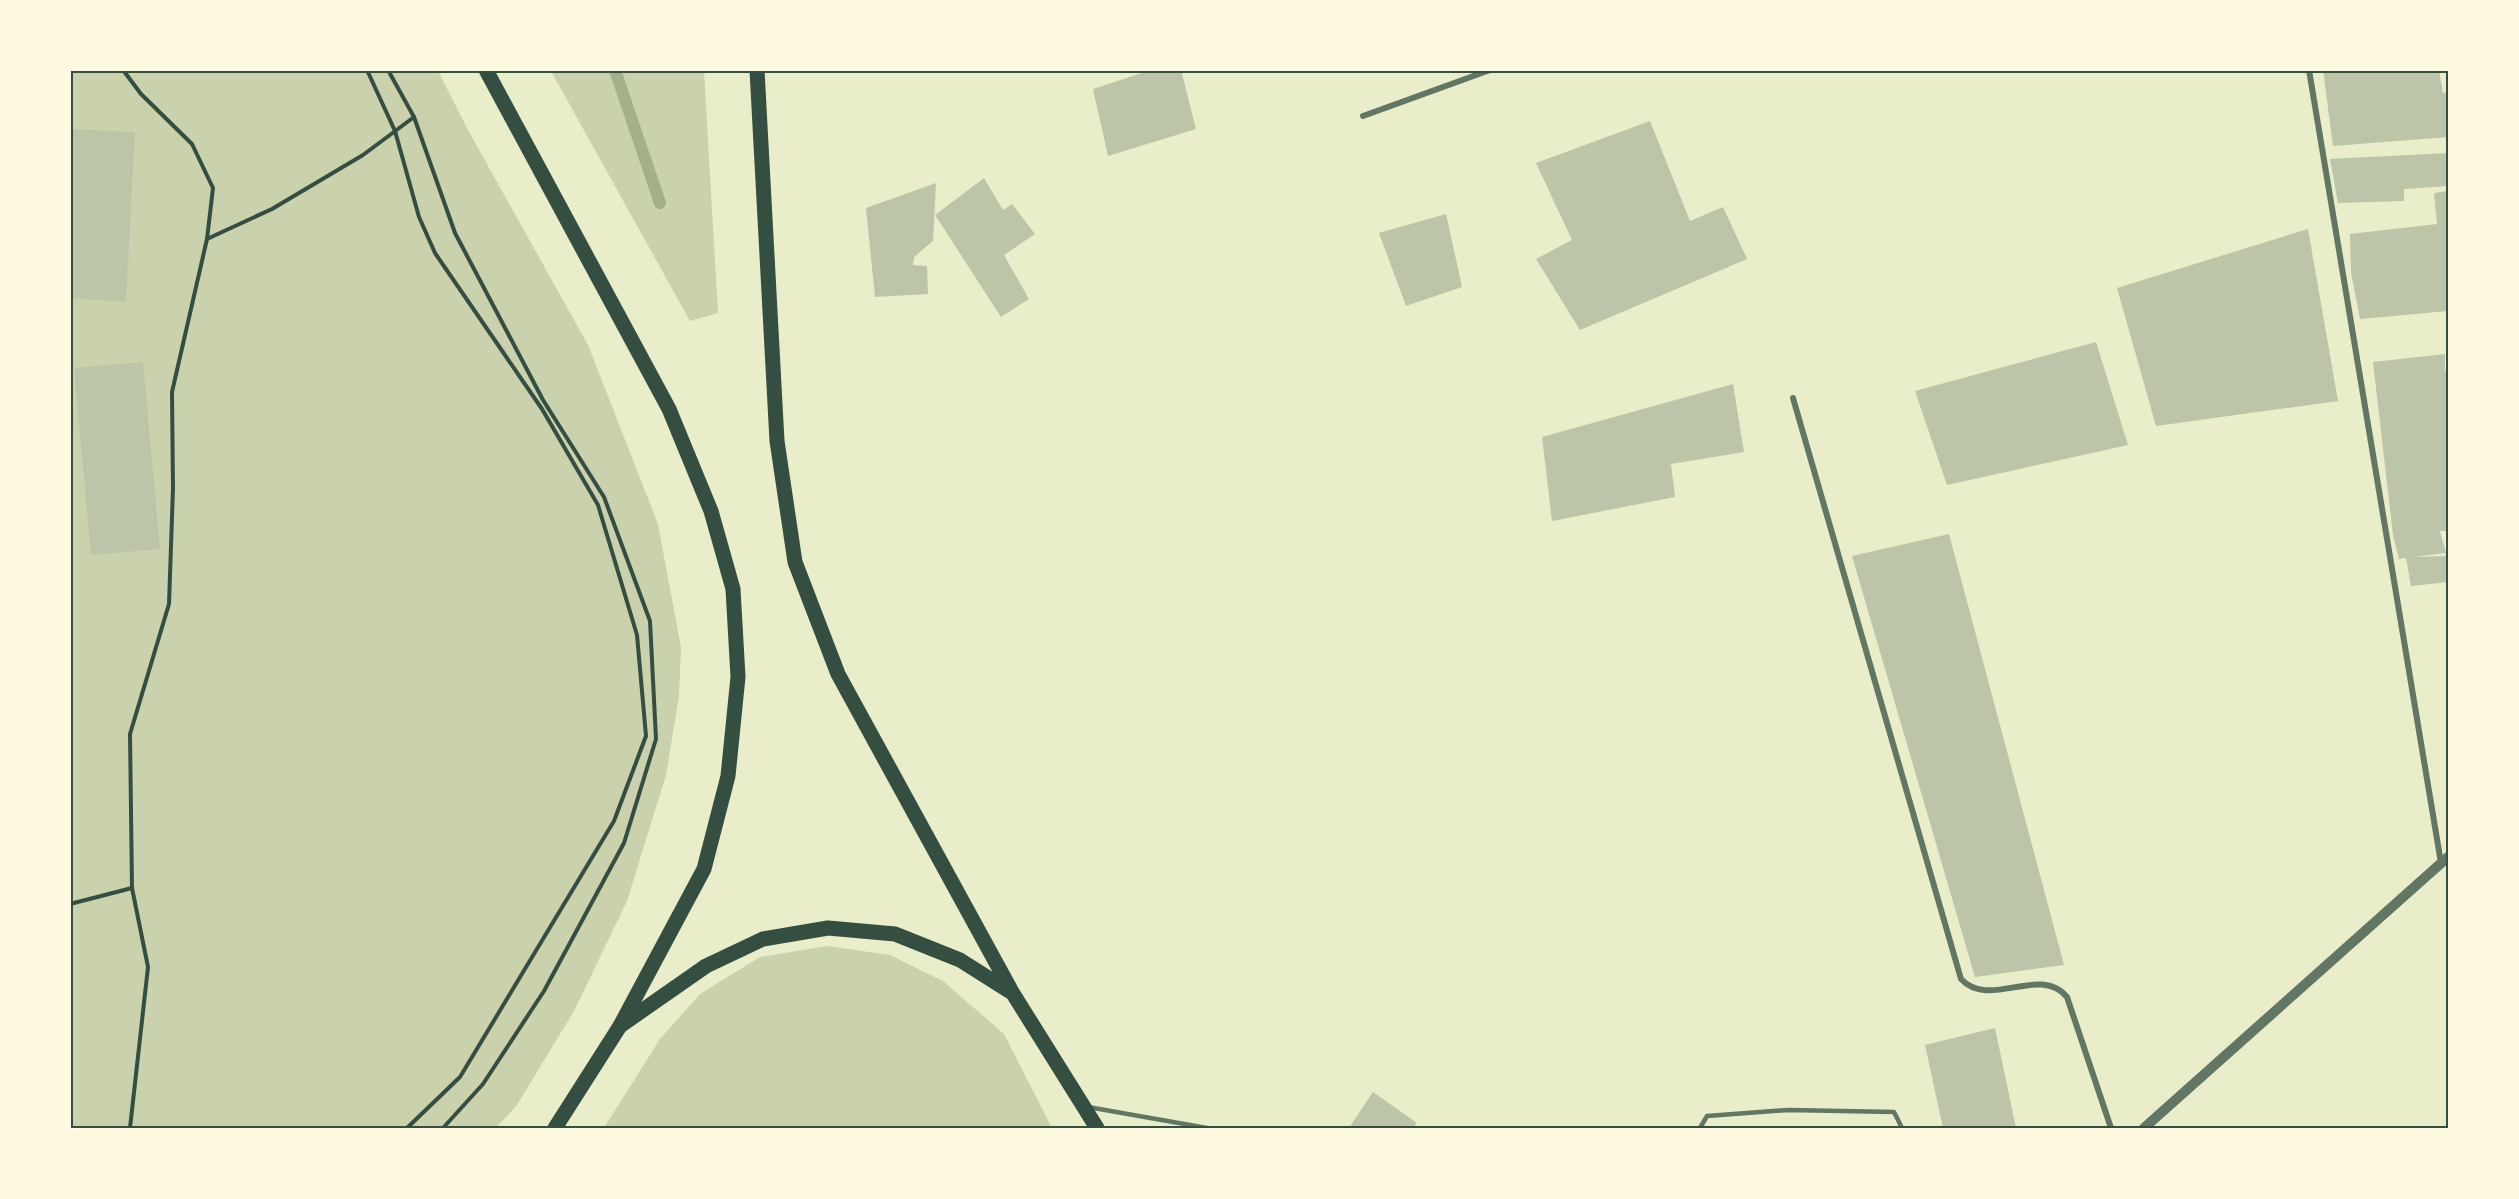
<svg xmlns="http://www.w3.org/2000/svg" width="2519" height="1199" viewBox="0 0 2519 1199" font-family="Manrope,sans-serif">
  <rect width="100%" height="100%" fill="#e9edc9"/>
  <g fill="#cad2ad">
    <path d="M70,71H438L468,130L588,345L658,524L681,648L679,696L666,775L627,901L574,1011L517,1105L496,1128H71Z"/>
    <path d="M551,71H704L718,313L690,321Z"/>
    <path d="M827,946L890,955L943,981L1004,1034L1052,1128H604L660,1039L700,994L760,957Z"/>
  </g>
  <g fill="none" stroke-linecap="round" stroke-linejoin="round">
    <path stroke="#a3b18a" stroke-width="12" d="M615,70L660,203"/>
  </g>
  <g fill="#bcc5a7">
    <path d="M1151,70H1181L1196,129L1108,156L1093,89Z"/>
    <path d="M2323,70H2439L2443,93L2448,92V137L2333,146Z"/>
    <path d="M1650,121L1690,221L1723,207L1747,259L1580,330L1536,259L1572,240L1536,163Z"/>
    <path d="M71,129L135,132L126,302L70,298Z"/>
    <path d="M2448,153V186L2404,189V201L2338,203L2330,159Z"/>
    <path d="M984,178L1003,210L1012,204L1035,234L1004,255L1029,299L1001,317L935,215Z"/>
    <path d="M936,183L933,241L914,257L913,265L927,266L928,294L875,297L866,208Z"/>
    <path d="M2448,191V311L2360,319L2351,272L2350,234L2437,224L2434,193Z"/>
    <path d="M1446,214L1462,287L1406,306L1379,233Z"/>
    <path d="M2308,229L2338,401L2156,426L2117,288Z"/>
    <path d="M2096,342L2128,445L1947,485L1915,391Z"/>
    <path d="M2445,354V371H2448V531H2440L2446,553L2412,557L2448,556V582L2411,586L2406,558L2399,559L2393,535L2373,362Z"/>
    <path d="M143,362L160,549L91,555L74,368Z"/>
    <path d="M1733,384L1744,452L1671,464L1675,497L1552,521L1542,437Z"/>
    <path d="M1949,534L2064,965L1975,977L1852,556Z"/>
    <path d="M1995,1028L2016,1128H1943L1925,1045Z"/>
    <path d="M1373,1092L1417,1123L1413,1128H1349Z"/>
  </g>
  <g fill="none" stroke-linecap="round" stroke-linejoin="round">
    <g stroke="#344e41" stroke-width="4">
      <path d="M123,70L141,94L192,144L213,188L207,239L172,392L173,488L169,604L130,734L132,888L148,967L130,1128"/>
      <path d="M367,70L395,131L419,217L435,253L542,409L598,505L637,635L646,736L614,821L460,1077L407,1128"/>
      <path d="M388,70L414,117L455,233L543,400L604,497L650,621L656,739L624,843L544,991L483,1084L443,1128"/>
      <path d="M207,239L272,209L363,155L414,117"/>
      <path d="M70,904L132,888"/>
    </g>
    <g stroke="#617663" stroke-width="4.5">
      <path d="M1088,1107L1207,1128"/>
      <path d="M1700,1128L1707,1116L1788,1110L1894,1112L1902,1128"/>
    </g>
    <g stroke="#617663" stroke-width="6">
      <path d="M2309,70L2441,863"/>
      <path d="M1363,116L1490,70"/>
      <path d="M1793,398L1961,979C1990,1010 2039,964 2067,997L2111,1128"/>
    </g>
    <path stroke="#617663" stroke-width="10" d="M2144,1128L2448,857"/>
    <g stroke="#344e41" stroke-width="15">
      <path d="M486,70L669,409L711,511L733,589L738,677L728,776L704,869L620,1026"/>
      <path d="M757,70L777,441L795,562L838,674L1012,992L1097,1128"/>
      <path d="M555,1128L620,1026L706,966L763,939L828,928L895,934L960,960L1009,991"/>
    </g>
  </g>
  <rect width="2519" height="1199" fill="none" stroke="#fefae0" stroke-width="144"/>
  <rect x="72" y="72" width="2375" height="1055" fill="none" stroke="#344e41" stroke-width="2"/>
</svg>
